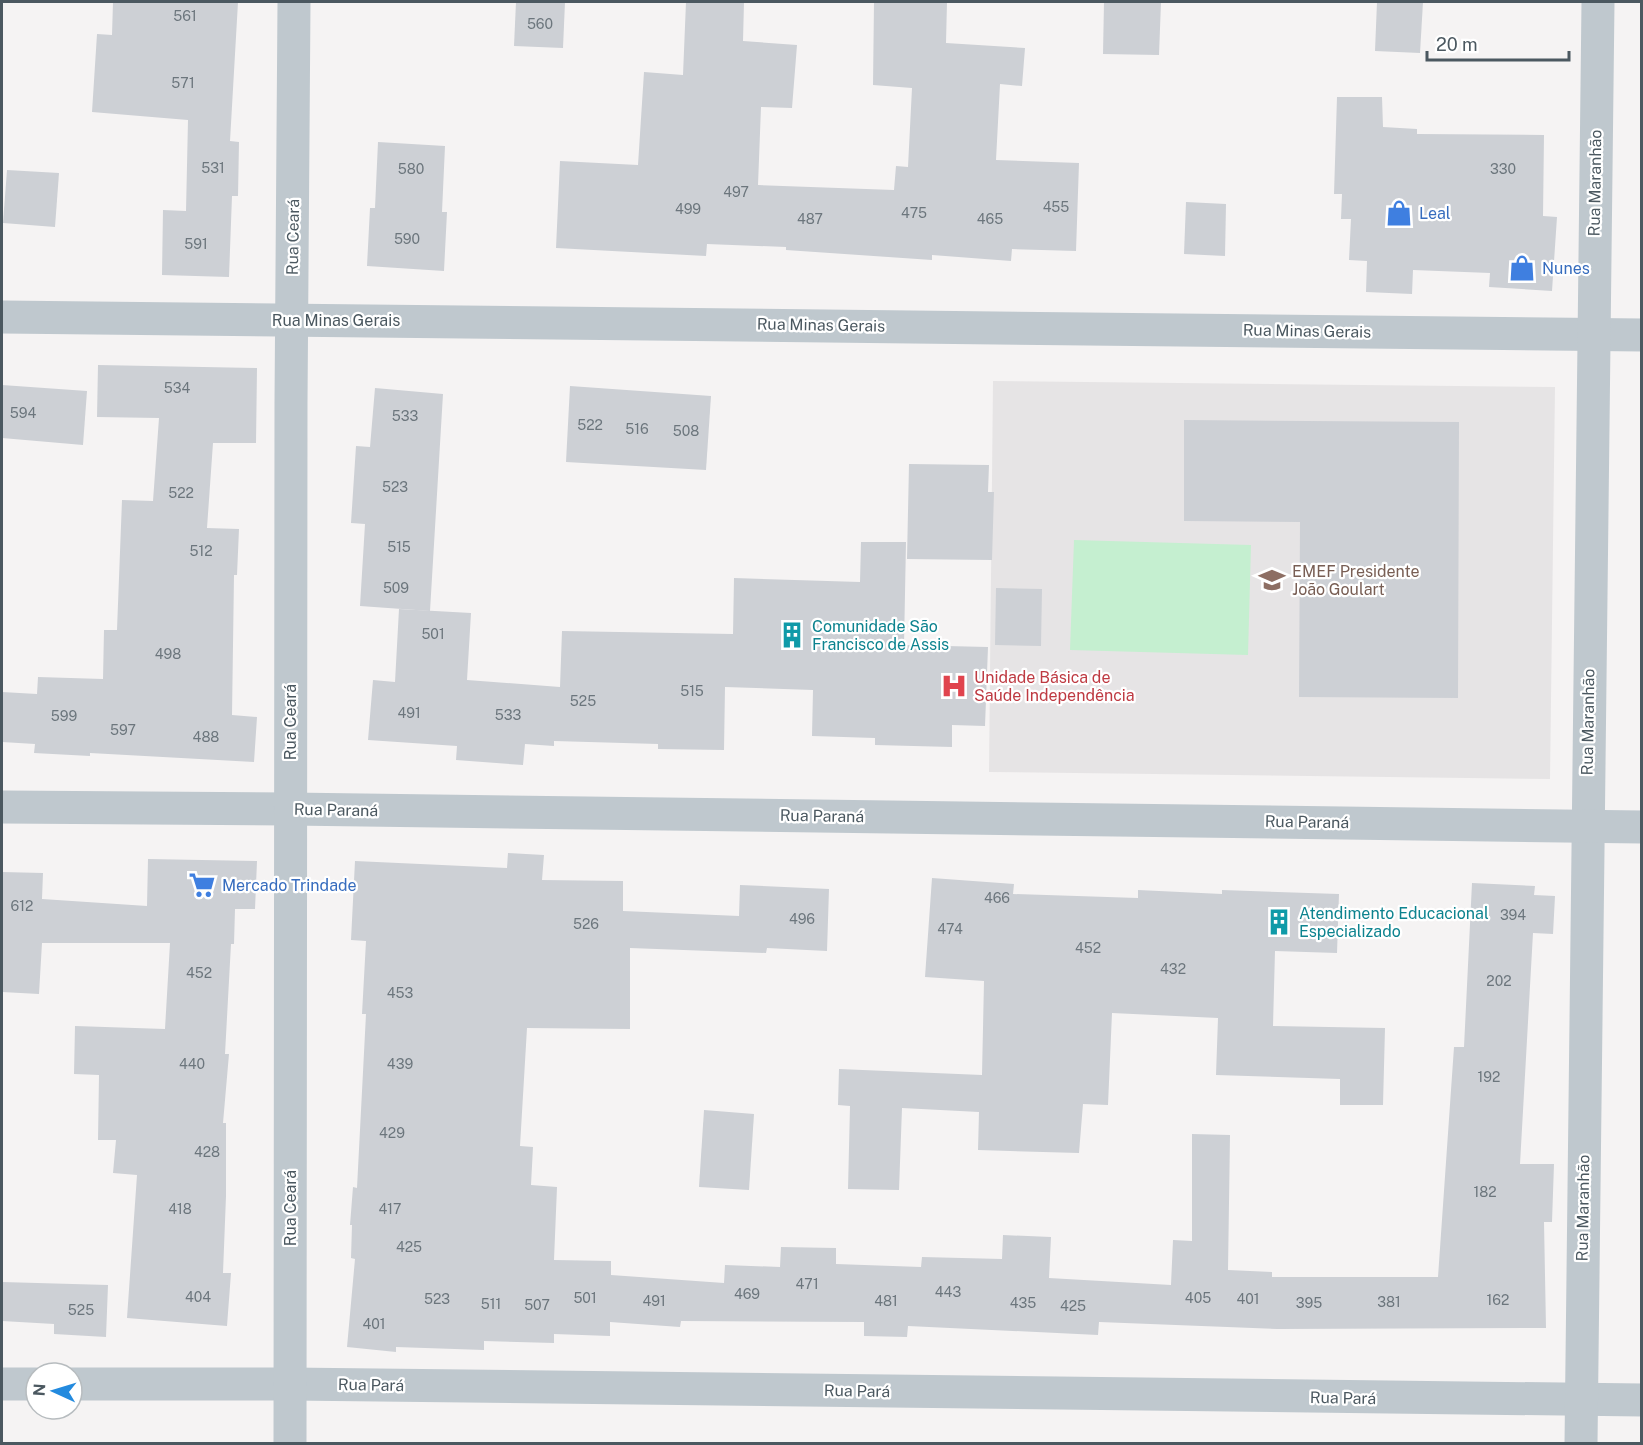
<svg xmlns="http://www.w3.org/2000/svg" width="1643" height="1445" viewBox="0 0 1643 1445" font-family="'Public Sans',sans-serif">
  <rect width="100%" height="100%" fill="#f5f3f3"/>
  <path fill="#e6e4e5" d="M993,381L1555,387L1550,779L989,772Z"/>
  <path fill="#c5efd0" d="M1074,540L1251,545L1248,655L1070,650Z"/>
  <g fill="#cdd0d5">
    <path d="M113,2H238L230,141L239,142L238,196H232L229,277L162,275L163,210L186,211L188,120L92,112L97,34L112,35Z"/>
    <path d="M516,2H565L563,48L514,46Z"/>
    <path d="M686,2H744L743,41L797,45L792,108L761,107L758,185L894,190L896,166L908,167L912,88L873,85L874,2H947L946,43L1025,48L1022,86L1000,84L996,160L1079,163L1076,251L1012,249L1011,261L932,255V260L786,250V247L707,244L706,256L556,248L560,161L638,165L644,72L683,75Z"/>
    <path d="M1104,2H1161L1159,55L1103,54Z"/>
    <path d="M1377,2H1423L1420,53L1375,51Z"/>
    <path d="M1337,97H1382L1383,127L1417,129V134L1544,135L1543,216L1557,217L1552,291L1489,287L1490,273L1413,270L1412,294L1366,292L1367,261L1349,260L1351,219H1341L1342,194H1334Z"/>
    <path d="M378,142L445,146L442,212H447L444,271L367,266L370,208H375Z"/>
    <path d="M7,170L59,173L55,227L3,223Z"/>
    <path d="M1186,202L1226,204L1225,256L1184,254Z"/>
    <path d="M98,365L257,368L256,443H213L207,528L239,529L237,575H234L232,715L257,717L254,762L90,753V756L34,753L35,744L2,742V692L37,694L38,677L103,679L104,630H117L122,500L153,501L159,418L97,417Z"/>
    <path d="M2,385L87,391L83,445L2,438Z"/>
    <path d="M570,386L711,396L706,470L566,462Z"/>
    <path d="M375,388L443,394L430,611L360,606L365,524L351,523L356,446L370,447Z"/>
    <path d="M1184,420L1459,422L1458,698L1299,697L1300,522L1184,521Z"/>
    <path d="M909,464L989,465L988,492H994L992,560L907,559Z"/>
    <path d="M861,542H906L904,645L988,647L985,726L952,725V747L875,745V738L812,736L813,690L725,687L724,750L658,749V744L554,741V746L525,744L523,765L456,760L457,746L368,740L373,680L395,682L399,609L471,613L467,680L560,687L562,631L733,634L734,578L860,582Z"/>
    <path d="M996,588L1042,589L1041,646L995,645Z"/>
    <path d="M508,853L544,855L542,880L623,881V911L739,916L740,885L829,889L827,951L767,948L766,953L630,948V1029L527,1028L520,1146L533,1147L531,1185L557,1187L554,1260L611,1261V1275L724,1283L725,1265L780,1267L781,1247L836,1248V1264L921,1267L922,1257L1002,1259L1003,1235L1051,1237L1049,1278L1171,1285L1173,1240L1192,1241V1134L1230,1135L1228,1270L1272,1272V1277H1438L1454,1047H1464L1472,883L1535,886L1534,895L1555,896L1553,934L1533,933L1520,1164H1554L1552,1222H1544L1546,1328L1277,1329L1099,1322L1098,1335L908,1326L907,1337L864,1336V1322L681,1321L680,1327L610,1322V1336L554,1334V1343L484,1341V1350L396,1347V1352L347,1347L355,1259L351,1258L352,1225H350L353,1187L357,1188L366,1014H362L366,941L351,940L355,861L507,868Z"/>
    <path d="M148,859L257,861L255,909H235L234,944H231L225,1054H229L223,1123H226V1196L223,1273H231L227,1326L127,1318L137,1175L113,1173L116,1140H98L99,1075L74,1074L75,1026L165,1029L170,943H42L39,994L2,992V872L43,873L42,899L147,906Z"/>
    <path d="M932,878L1014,884L1013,894L1138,898V890L1222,894V890L1339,894L1337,953L1275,951L1273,1026L1385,1028L1383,1105H1340V1079L1216,1075L1218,1018L1112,1013L1108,1105L1083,1104L1079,1153L978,1150L979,1112L902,1108L899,1190L848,1189L850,1106L838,1105L839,1069L982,1075L984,981L925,977Z"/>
    <path d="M704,1110L754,1114L749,1190L699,1187Z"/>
    <path d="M2,1282L108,1285L106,1337L54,1334V1324L2,1321Z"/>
  </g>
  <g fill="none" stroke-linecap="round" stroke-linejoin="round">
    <g stroke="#bfc8ce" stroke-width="33">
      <path d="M2,317L1642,335"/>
      <path d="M2,807L290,809"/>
      <path d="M2,1384H36"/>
      <path d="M72,1384H290L1642,1400"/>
      <path d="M1581,1444L1598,2"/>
    </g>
    <g stroke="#bfc8ce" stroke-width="33">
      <path d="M290,809L1642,827"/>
      <path d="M290,1444L291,403L294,2"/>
    </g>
  </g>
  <defs>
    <g id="shop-bare" transform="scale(2.07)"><path d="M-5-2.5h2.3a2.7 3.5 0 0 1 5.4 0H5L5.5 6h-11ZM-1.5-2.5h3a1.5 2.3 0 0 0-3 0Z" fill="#3f7fe0" stroke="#fff" stroke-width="2.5" paint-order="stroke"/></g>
    <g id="school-bare" transform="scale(2.07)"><path d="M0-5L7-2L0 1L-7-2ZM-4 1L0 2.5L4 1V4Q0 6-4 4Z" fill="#8d6e63" stroke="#fff" stroke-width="2.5" paint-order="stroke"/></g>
    <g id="building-bare" transform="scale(2.07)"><path d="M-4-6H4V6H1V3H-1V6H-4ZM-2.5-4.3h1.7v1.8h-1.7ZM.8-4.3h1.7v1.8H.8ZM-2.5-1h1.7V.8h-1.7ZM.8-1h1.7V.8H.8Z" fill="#0f9aa8" stroke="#fff" stroke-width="2.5" paint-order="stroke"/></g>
    <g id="hospital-bare" transform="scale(2.07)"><path d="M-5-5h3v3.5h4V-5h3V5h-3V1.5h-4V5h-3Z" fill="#e0444e" stroke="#fff" stroke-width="2.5" paint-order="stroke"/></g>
    <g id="supermarket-bare" transform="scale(2.07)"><path d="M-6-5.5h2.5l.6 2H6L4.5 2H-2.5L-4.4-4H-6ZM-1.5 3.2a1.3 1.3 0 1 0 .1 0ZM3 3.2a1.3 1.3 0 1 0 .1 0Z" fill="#3f7fe0" stroke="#fff" stroke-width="2.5" paint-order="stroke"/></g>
  </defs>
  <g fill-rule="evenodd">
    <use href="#shop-bare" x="1399" y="213"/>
    <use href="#shop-bare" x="1522" y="268"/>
    <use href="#school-bare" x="1272" y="580"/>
    <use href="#building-bare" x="792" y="635"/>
    <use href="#hospital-bare" x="954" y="686"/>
    <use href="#supermarket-bare" x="202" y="885"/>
    <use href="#building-bare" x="1279" y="922"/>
  </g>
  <g text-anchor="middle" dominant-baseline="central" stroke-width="4.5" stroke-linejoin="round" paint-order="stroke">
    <g font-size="14" fill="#6c767d">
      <text x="185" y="16">561</text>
      <text x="540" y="24">560</text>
      <text x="183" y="83">571</text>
      <text x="213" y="168">531</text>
      <text x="411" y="169">580</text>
      <text x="1503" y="169">330</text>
      <text x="736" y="192">497</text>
      <text x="1056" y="207">455</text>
      <text x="688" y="209">499</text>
      <text x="914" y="213">475</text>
      <text x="810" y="219">487</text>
      <text x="990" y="219">465</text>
      <text x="407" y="239">590</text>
      <text x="196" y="244">591</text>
      <text x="177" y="388">534</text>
      <text x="23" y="413">594</text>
      <text x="405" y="416">533</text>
      <text x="590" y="425">522</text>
      <text x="637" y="429">516</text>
      <text x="686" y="431">508</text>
      <text x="395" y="487">523</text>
      <text x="181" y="493">522</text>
      <text x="399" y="547">515</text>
      <text x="201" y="551">512</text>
      <text x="396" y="588">509</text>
      <text x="433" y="634">501</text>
      <text x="168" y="654">498</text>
      <text x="692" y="691">515</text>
      <text x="583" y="701">525</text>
      <text x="409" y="713">491</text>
      <text x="508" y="715">533</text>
      <text x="64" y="716">599</text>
      <text x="123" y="730">597</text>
      <text x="206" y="737">488</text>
      <text x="997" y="898">466</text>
      <text x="22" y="906">612</text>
      <text x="1513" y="915">394</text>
      <text x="802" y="919">496</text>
      <text x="586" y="924">526</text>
      <text x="950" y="929">474</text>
      <text x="1088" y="948">452</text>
      <text x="1173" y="969">432</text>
      <text x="199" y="973">452</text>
      <text x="1499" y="981">202</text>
      <text x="400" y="993">453</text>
      <text x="192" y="1064">440</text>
      <text x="400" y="1064">439</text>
      <text x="1489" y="1077">192</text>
      <text x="392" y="1133">429</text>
      <text x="207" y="1152">428</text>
      <text x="1485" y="1192">182</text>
      <text x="180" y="1209">418</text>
      <text x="390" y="1209">417</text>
      <text x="409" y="1247">425</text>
      <text x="807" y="1284">471</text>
      <text x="948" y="1292">443</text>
      <text x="747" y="1294">469</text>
      <text x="198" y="1297">404</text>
      <text x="585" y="1298">501</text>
      <text x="1198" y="1298">405</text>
      <text x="437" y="1299">523</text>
      <text x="1248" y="1299">401</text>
      <text x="1498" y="1300">162</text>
      <text x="654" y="1301">491</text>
      <text x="886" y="1301">481</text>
      <text x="1389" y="1302">381</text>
      <text x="1023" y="1303">435</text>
      <text x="1309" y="1303">395</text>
      <text x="491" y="1304">511</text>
      <text x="537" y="1305">507</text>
      <text x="1073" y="1306">425</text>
      <text x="81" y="1310">525</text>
      <text x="374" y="1324">401</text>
    </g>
    <g font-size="16" fill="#4b5860" stroke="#fff">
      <text transform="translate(1595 183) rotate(-89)">Rua Maranhão</text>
      <text transform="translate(293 237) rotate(-89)">Rua Ceará</text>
      <text x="336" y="320">Rua Minas Gerais</text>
      <text transform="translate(821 325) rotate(1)">Rua Minas Gerais</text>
      <text transform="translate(1307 331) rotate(1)">Rua Minas Gerais</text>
      <text transform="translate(290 722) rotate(-90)">Rua Ceará</text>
      <text transform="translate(1588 722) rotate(-89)">Rua Maranhão</text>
      <text transform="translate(336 810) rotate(1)">Rua Paraná</text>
      <text transform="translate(822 816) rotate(1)">Rua Paraná</text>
      <text transform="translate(1307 822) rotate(1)">Rua Paraná</text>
      <text transform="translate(290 1208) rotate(-90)">Rua Ceará</text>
      <text transform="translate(1583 1208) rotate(-89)">Rua Maranhão</text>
      <text transform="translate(371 1385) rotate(1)">Rua Pará</text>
      <text transform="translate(857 1391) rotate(1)">Rua Pará</text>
      <text transform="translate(1343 1398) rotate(1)">Rua Pará</text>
    </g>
    <g font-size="16" fill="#366cbe" stroke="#fff" text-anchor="start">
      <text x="1419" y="213">Leal</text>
      <text x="1542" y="268">Nunes</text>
      <text x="222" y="885">Mercado Trindade</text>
    </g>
    <g font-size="16" fill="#785e54" stroke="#fff" text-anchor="start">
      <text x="1292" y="571">EMEF Presidente<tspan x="1292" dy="18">João Goulart</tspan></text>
    </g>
    <g font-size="16" fill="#0d838f" stroke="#fff" text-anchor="start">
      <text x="812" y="626">Comunidade São<tspan x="812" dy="18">Francisco de Assis</tspan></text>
      <text x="1299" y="913">Atendimento Educacional<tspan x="1299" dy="18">Especializado</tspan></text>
    </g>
    <g font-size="16" fill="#be3a42" stroke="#fff" text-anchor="start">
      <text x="974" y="677">Unidade Básica de<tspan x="974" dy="18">Saúde Independência</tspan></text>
    </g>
  </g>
  <rect width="1643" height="1445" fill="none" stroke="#4b5860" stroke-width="6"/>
  <g transform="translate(54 1391) rotate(274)"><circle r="28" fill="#ffffff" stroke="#b7bcbf" stroke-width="1.5"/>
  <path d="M0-4.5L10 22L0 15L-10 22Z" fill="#238ade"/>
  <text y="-9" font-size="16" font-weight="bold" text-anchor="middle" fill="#4b5860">N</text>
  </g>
  <path d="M1427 51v9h142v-9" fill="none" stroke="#4b5860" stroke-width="3"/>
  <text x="1436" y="51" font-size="18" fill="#4b5860" stroke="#ffffff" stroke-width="4.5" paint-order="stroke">20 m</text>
</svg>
